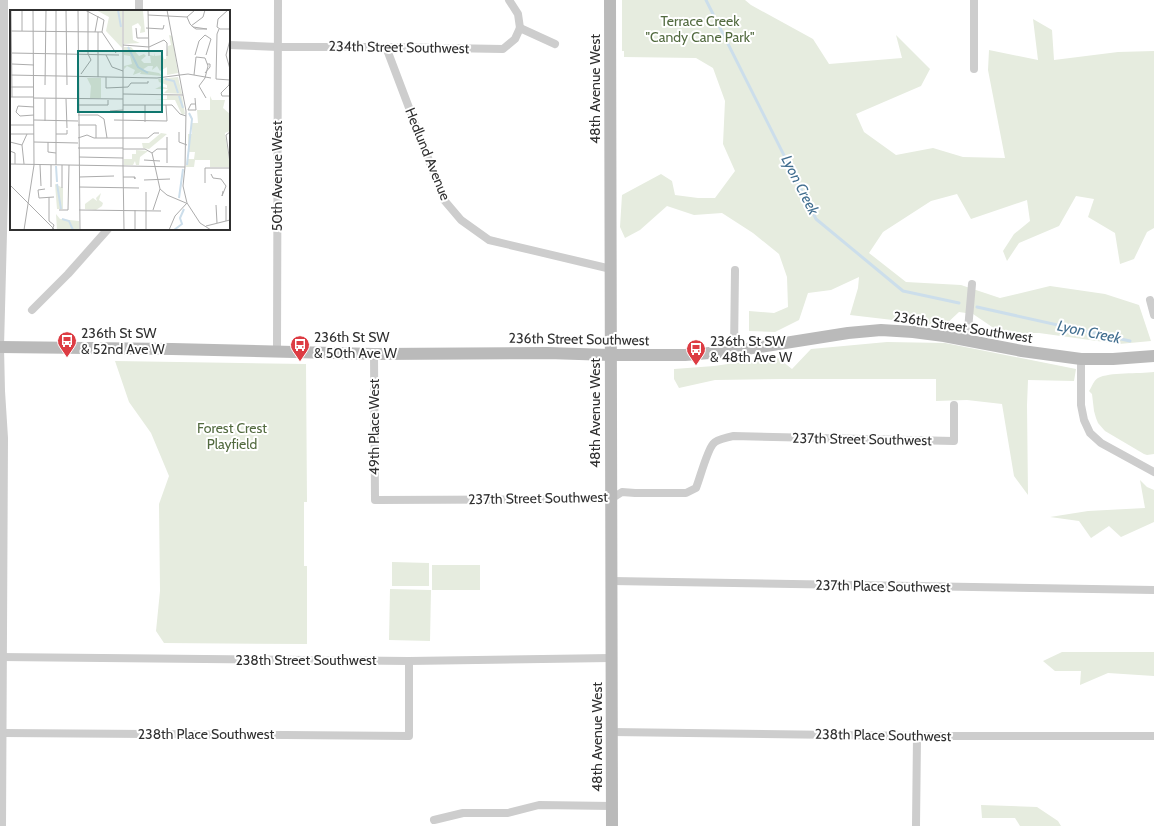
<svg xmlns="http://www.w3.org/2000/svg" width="1154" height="826" viewBox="0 0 1154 826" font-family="Cabin,sans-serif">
  <rect width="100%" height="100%" fill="#fff"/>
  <g fill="#e6ecdf">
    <path d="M622,0H745L751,5L813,39L829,64L902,58L896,35L930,69L921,86L856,114L864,132L896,155L933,148L963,157L1005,158L988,70L989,50L1038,60L1033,19L1052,30L1054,60L1118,52L1154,51V228L1147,232L1134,259L1120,264L1115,233L1088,217L1094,199L1076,196L1059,226L1019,243L1007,261L1003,251L1014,234L1030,221L1027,200L971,219L957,194L931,201L883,232L869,253L906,282L961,285L1000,298L1050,286L1105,294L1139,305L1151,341L1119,344L1039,333H1001L973,314L959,312L944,326L850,315L858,288L859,277L831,290L808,293L799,320L775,332L749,331V311L774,313L788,307L787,277L779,254L753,233L722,213L694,215L667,206L640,230L625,238L620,227L622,195L661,174L672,181L675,195L698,198H715L735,171L723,144L725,101L713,68L696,58L624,57V51H622Z"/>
    <path d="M887,342L945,343L1076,369L1074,381L1028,380L1027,405L1028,495L1014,476L1002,404L967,400L936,401V379H783L715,380L679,388L674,379V369L714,366L777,357L792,369L811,349Z"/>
    <path d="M115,361L306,364L307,502H304V566H307V644L164,643L156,631L160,591L159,504L169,476L151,433L129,402Z"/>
    <path d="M1154,372V454L1147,455L1144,454L1105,431L1098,423L1096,418L1094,411L1092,394L1089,391C1092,387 1093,381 1098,378C1109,372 1139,374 1154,372Z"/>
    <path d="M1140,480L1147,487L1154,490V522L1121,537L1109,526L1091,538L1079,521L1050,517L1088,511L1145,508Z"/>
    <path d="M392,562L429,563V586H392Z"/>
    <rect x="432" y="565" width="48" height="25"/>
    <path d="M390,589L431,590L430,641L389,640Z"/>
    <path d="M1062,652H1154V676L1108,673L1080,685L1081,671H1055L1043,661Z"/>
    <path d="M981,805L1037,807L1058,821L1061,826H1020L1015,818H982Z"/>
  </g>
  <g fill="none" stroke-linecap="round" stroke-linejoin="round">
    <g stroke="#ccdeeb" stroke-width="3">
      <path d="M706,0L816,219L903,291L959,303"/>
      <path d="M977,307L1130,341"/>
    </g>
    <g stroke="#cdcdcd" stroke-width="8">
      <path d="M139,0V11"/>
      <path d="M509,0L518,14L520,28"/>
      <path d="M974,0V69"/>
      <path d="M520,28L555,44"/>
      <path d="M229,45L278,47H386L503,49L515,39L520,28"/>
      <path d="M386,47L444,200L461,220L489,240L611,269"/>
      <path d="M1150,300L1154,315"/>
      <path d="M32,310L68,274L108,229"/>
      <path d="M967,341L972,284"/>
      <path d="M277,351L278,0"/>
      <path d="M734,351L735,270"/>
      <path d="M374,354L375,500L611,499L622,492L635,493H686L696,488C700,478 707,451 713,444C717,439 727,438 733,436L954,441V405"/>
      <path d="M1081,359V405L1084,420L1090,433L1101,443L1154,472"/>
      <path d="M612,581L1154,590"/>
      <path d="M0,657L409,661L611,658"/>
      <path d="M612,732L917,736H1154"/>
      <path d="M3,733L409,736V661"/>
      <path d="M434,820L463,813H508L539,805L612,806"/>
      <path d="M2,826L4,438L1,391L0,347L4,195V0"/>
      <path d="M916,826L917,736"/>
    </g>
    <g stroke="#bababa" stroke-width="12">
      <path d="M610,0L612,826"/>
      <path d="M0,347L172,349L374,354L548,353L610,355H685L734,351L848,333L881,330L913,332L944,336L1022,351L1081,359H1113L1154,356"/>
    </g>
  </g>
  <defs>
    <g id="bus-pin" transform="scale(1)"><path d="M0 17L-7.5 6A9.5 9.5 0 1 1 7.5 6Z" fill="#dd3c43" stroke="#fff"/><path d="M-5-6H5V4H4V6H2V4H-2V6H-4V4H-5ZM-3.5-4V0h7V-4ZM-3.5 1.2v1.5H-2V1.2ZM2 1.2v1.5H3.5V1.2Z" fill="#fff"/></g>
  </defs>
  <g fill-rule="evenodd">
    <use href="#bus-pin" x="67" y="341"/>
    <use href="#bus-pin" x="300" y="345"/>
    <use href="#bus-pin" x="696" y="349"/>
  </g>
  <g text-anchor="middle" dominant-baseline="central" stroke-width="4" stroke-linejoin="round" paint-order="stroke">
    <g font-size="14" fill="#526a3f" stroke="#fff">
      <text x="700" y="21">Terrace Creek<tspan x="700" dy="16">"Candy Cane Park"</tspan></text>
      <text x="232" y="428">Forest Crest<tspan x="232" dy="16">Playfield</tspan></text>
    </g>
    <g font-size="14" fill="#303030" stroke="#fff">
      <text transform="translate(399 47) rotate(1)">234th Street Southwest</text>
      <text transform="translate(595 89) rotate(-90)">48th Avenue West</text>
      <text transform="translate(428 154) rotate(68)">Hedlund Avenue</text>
      <text transform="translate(277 176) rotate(-90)">50th Avenue West</text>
      <text transform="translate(963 327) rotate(9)">236th Street Southwest</text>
      <text transform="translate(579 339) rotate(1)">236th Street Southwest</text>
      <text transform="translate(595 413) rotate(-90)">48th Avenue West</text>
      <text transform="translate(374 427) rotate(-90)">49th Place West</text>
      <text transform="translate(862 439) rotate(1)">237th Street Southwest</text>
      <text transform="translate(538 498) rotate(-1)">237th Street Southwest</text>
      <text transform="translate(883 586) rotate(1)">237th Place Southwest</text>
      <text x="306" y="660">238th Street Southwest</text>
      <text x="206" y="734">238th Place Southwest</text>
      <text transform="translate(883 735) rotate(1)">238th Place Southwest</text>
      <text transform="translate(597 737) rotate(-90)">48th Avenue West</text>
    </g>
    <g font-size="14" fill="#303030" stroke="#fff" text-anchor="start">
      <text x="81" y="333">236th St SW<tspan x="81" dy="16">&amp; 52nd Ave W</tspan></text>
      <text x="314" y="337">236th St SW<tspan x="314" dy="16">&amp; 50th Ave W</tspan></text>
      <text x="710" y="341">236th St SW<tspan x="710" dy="16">&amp; 48th Ave W</tspan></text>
    </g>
    <g font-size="15" font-style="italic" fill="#416e8f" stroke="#fff">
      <text transform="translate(800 185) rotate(63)">Lyon Creek</text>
      <text transform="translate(1089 332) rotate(12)">Lyon Creek</text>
    </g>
  </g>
  <g transform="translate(10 10)">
    <rect width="220" height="220" fill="#fff"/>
    <path d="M86,0H112V38L96,21L99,7ZM114,0L133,1L135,22L130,23L131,17L128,13L122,16L123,30L130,33L114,34ZM159,25L162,26L168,63L157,65V57L150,61L147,56L142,60L143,56H138L132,60L149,63L152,66L130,64L131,62L123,65L125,60L117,56L114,59V56L122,54L120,46L114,45V37H121L129,46L134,44L136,46L131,50L134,53H141L140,45L144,46V43L145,46L153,45L154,49H156L158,36L161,35ZM168,67L172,84L154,83L158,79H145L151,76L157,78V75L149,72L148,69ZM77,68H91V88H80L81,76ZM157,85L172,86L175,104L172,105L165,90H144L157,89ZM200,86L202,90H215L213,98L220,104V121L215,123L220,157H200V150H185L184,157H176L177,149H184L185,142H178V124H182V113H188L187,100H200ZM151,123L157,124L139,139L133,138L132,133H139ZM126,140L138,141L130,147L129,155H126L125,151L123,155H114V149H122V144H126ZM45,174L53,178V199H47ZM91,183L89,190L93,193L92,196L86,200L75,199V194L83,188L87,191L86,188ZM46,204L50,209L69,211V220H47Z" fill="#e6ecdf"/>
    <path fill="none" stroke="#ccdeeb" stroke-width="2" d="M108,0L111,17M118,37L128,57L138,63M155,69L164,71L168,83M169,86L173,98M177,155L182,109L179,103M46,156L47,172M47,174L51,199M169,188L173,159M52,209L59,211L63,220M164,220L172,214L170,208L174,199"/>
    <path fill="none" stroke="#acacac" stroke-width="1" d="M1,0L2,87M23,0L24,155M46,0V155M56,0L57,75M68,0L70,220M75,0L94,10L92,22L106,43M113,0V156M138,0L139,46M218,0L208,9L207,17L210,19H220M138,5L177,7L185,0M177,7L180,14L183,17L186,19H197L183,17M181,16L193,7L195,0M126,18L127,28H138M136,18L153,19L154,15M209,19L207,24L206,69L220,70M0,21L92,22M12,21V0M85,22L88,6M154,30L157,33V46M220,30L216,45L220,59M113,35L139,37L154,30M1,43L109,45M96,45L102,57L113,61M185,45L189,31L195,25L201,29L196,45M2,54L24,55M195,63L200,57V54H197M71,64L81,50L78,44V1M0,65L147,68L170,65M170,65L178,64L201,68M184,65L186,47L195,48L198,56L195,68L189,76L196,88M220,65L219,75L211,83L212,86H220M88,67V22M96,67V78L118,77L121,73H138V71M35,75L36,0M0,77H24M113,84L173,85M0,87H24M24,88L113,89M185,88L186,100H178L181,94H185M35,89V111M56,89L57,118M69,95H98V90M113,95H162L170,104L176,106M24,97L8,96L6,102L10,106L24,105M100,101L113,100M68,105H88L94,109L97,128M24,110L68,111M104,110L157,111L156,95M135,112V95M0,115H24M68,115H86V128M169,122V132L177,135M220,122L216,125L220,153M0,124H24M46,124H57V120M68,128L77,125L84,128H138L144,123H149M0,132V141L5,143V154M0,132L12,135M24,132L68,133M38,132V142L46,143M12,135L14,154M12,135L17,124M68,138H113M113,139H135L142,143M142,143L150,179L143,200M142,143L147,139H157M69,147L113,148M134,150L150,151M157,153V127M0,154L175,157L176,101L157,0M30,155L31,176M41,155V177M52,155V178M113,156L114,220M201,164L203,168L211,169L216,176M69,167L104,166M113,167H125V169L124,167M134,170L160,169M195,173V158H220M0,175L45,220M69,177L129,178M35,179L28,180L29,188L44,187M150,179L157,185L176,193M213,181L212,186L216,176M136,182V220M39,187V211L44,215L42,220M177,193L190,213L201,220M206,195L207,213M216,196V211M49,200H58L59,155M69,200L151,201M125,200V219M196,216L220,210M14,220L24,155M159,220L165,206L177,193L173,176L175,157"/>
    <path fill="#0f766e" fill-opacity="0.15" stroke="#0f766e" stroke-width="2" d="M68,41H152V102H68Z"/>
    <rect width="220" height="220" fill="none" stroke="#303030" stroke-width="2"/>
  </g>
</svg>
